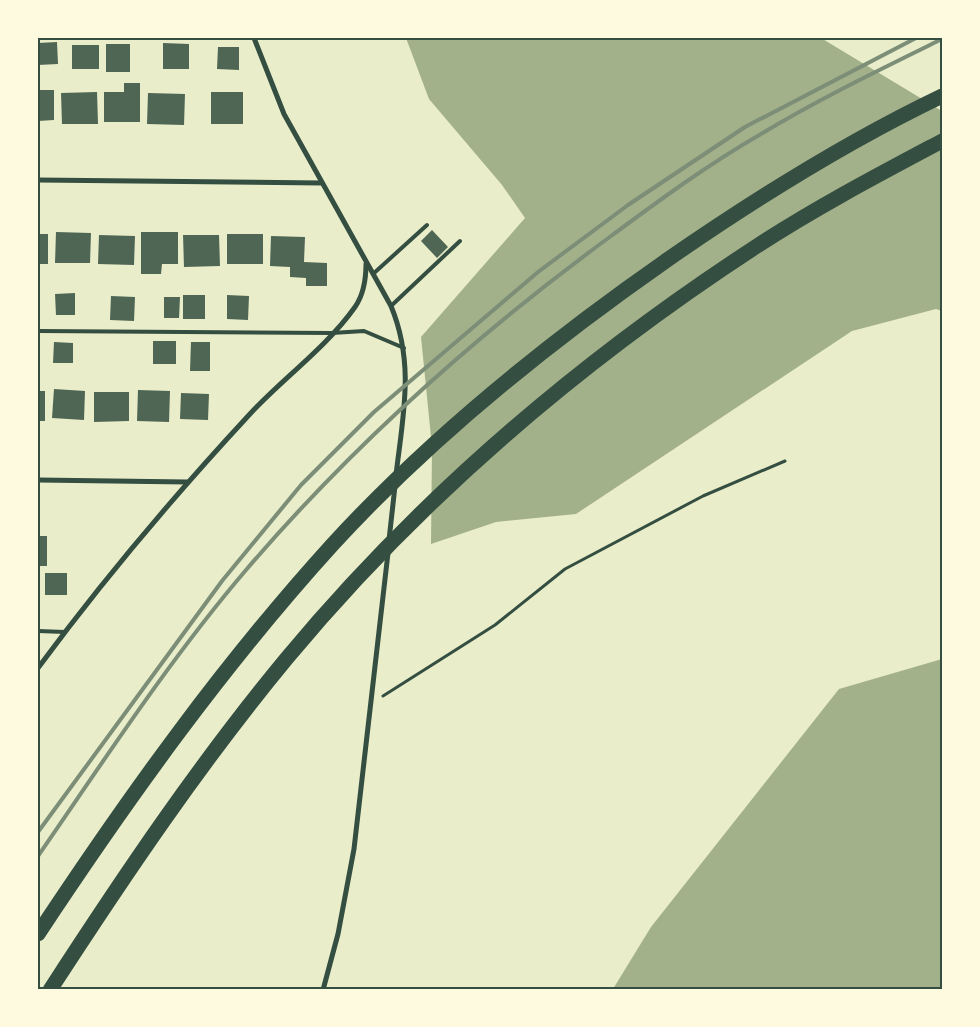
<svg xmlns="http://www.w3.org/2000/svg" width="980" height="1027" viewBox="0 0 980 1027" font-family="'DM Sans',sans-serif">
  <rect width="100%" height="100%" fill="#e9edc9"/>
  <g fill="#a3b18a">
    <path d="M406,38H821L942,111V311L936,309L852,331L576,514L496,522L431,544L432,447L421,337L525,218L502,185L429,99Z"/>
    <path d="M942,659V989H613L651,927L839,689Z"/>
  </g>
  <g fill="#4f6655">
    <path d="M57,42L58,64L38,65V43Z"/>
    <path d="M163,43L189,44V69H163Z"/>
    <rect x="106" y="44" width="24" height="28"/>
    <rect x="72" y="45" width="27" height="24"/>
    <path d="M218,47H239V70L217,69Z"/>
    <path d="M124,83H140V122H104V92H124Z"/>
    <path d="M38,90H54V120L38,121Z"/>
    <path d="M97,92L98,124H62L61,93Z"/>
    <rect x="211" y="92" width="32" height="32"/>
    <path d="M148,93L185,94L184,125L147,124Z"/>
    <path d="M432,230L448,247L437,258L421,241Z"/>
    <path d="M56,232L91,233L90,263H55Z"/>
    <path d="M141,232H178V264H162L161,274H141Z"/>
    <rect x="38" y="234" width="10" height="30"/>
    <rect x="227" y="234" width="36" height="30"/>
    <path d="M99,235L135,236L134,265L98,264Z"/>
    <path d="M183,235H219L220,266L184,267Z"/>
    <path d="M271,236L305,237L304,262L327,263V286H306V278L290,277V267L270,266Z"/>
    <path d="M75,293V315H56L55,294Z"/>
    <rect x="183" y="295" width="22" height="24"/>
    <path d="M227,295L249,296L248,320L227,319Z"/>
    <path d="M111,296L135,297L134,321L110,320Z"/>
    <path d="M164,297H180L179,318H164Z"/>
    <rect x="153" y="341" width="23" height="23"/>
    <path d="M54,342L73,343V363H53Z"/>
    <path d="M191,342H210V371H190Z"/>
    <path d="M54,389L85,391L84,420L52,418Z"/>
    <path d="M138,390L170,391L169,422L137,421Z"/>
    <rect x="38" y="391" width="7" height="30"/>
    <path d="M94,392H129V421L94,422Z"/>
    <path d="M181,393L209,394L208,420L180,419Z"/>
    <rect x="38" y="536" width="9" height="30"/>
    <rect x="45" y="573" width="22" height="22"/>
  </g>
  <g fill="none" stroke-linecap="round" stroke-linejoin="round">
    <path stroke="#344e41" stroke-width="3" d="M383,696L495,625L565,569L703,496L785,461"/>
    <g stroke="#344e41" stroke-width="4">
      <path d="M373,274L427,225"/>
      <path d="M391,306L460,241"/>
      <path d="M38,331L332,333L364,331L404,348"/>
      <path d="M38,631L65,632"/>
    </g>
    <g stroke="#344e41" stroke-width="5">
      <path d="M254,38L284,114L391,306C415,364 403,415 396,475"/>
      <path d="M38,180L322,183"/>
      <path d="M38,480L187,482"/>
      <path d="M389,540L395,486"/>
      <path d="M38,668C103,580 174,496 249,415C282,379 326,348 355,307C364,294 366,280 366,264"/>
      <path d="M323,990L338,934L354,849L388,553"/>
    </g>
    <g stroke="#344e41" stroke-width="15">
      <path d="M38,934C128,798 223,665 333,544C432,436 548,343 667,260C755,199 846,142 942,96"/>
      <path d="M50,990C124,876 200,763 287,658C420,498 582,360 757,246C817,207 880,174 942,141"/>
    </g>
    <g stroke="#7c8e77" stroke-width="4">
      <path d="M38,832L222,581L301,485L374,412L538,272L628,205L745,127L916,38"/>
      <path d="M38,856C105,759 170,659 246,570C353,445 475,336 607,239C657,202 707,165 761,134C819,99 881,69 942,39"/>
    </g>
  </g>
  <rect width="980" height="1027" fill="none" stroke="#fefae0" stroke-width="78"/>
  <rect x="39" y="39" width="902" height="949" fill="none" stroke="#344e41" stroke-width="2"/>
</svg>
